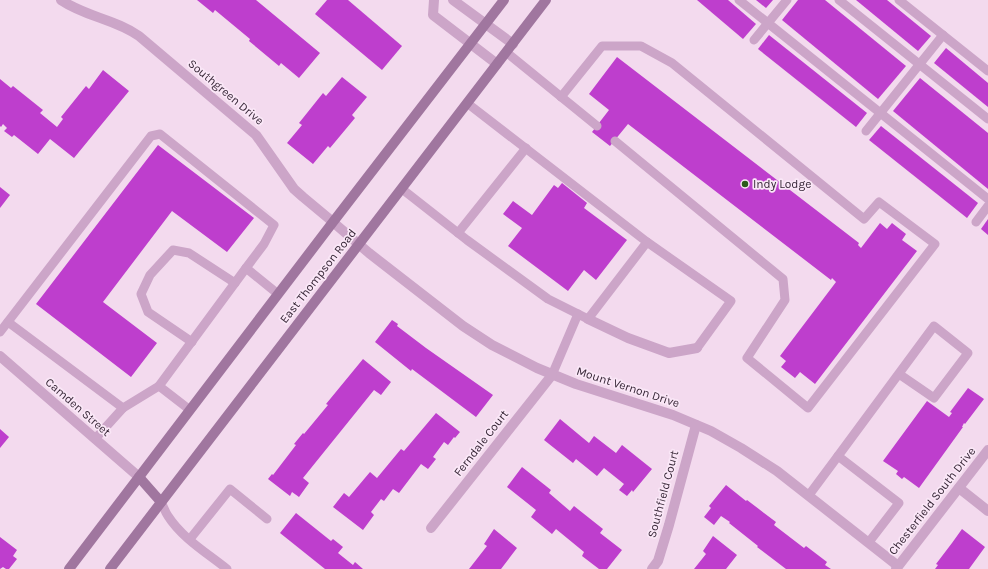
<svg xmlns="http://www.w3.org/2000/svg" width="988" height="569" viewBox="0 0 988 569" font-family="Karla,sans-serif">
  <rect width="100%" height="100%" fill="#f3daee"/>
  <g fill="#be3ecd">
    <path d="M197,0H256L320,53L299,78L281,63L279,66L249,41L250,39L215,10L213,13Z"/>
    <path d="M327,0H348L402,46L382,70L315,14Z"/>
    <path d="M697,0H728L756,24L743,39Z"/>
    <path d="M756,0H773L766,8Z"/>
    <path d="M798,0H825L906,66L878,99L782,20Z"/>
    <path d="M856,0H887L931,36L918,51Z"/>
    <path d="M769,35L867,113L856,127L758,49Z"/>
    <path d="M946,48L988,83V107L934,63Z"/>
    <path d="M617,57L859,243L858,245L861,248L880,223L887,229L892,223L906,234L902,240L917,251L815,384L800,372L795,378L781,367L786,361L780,356L836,282L832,278L831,280L628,124L610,146L592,132L609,110L589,94Z"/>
    <path d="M103,70L129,91L74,158L50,139L38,154L14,135L12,137L4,131L7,128L3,124L1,127L0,126V79L11,88L13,86L43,110L40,113L57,127L63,119L61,117L86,86L89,89Z"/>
    <path d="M342,77L367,97L352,115L355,118L330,148L328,146L313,164L287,143L302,125L299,123L323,93L326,96Z"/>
    <path d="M920,78L988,133V189L893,111Z"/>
    <path d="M881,126L978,203L967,218L869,140Z"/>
    <path d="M158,145L254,218L227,252L172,211L103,302L157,343L131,377L36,304Z"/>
    <path d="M562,183L587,203L584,208L627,240L596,280L584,270L568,291L508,246L522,228L503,214L513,201L532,215L554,185L558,188Z"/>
    <path d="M0,187L10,195L0,208Z"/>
    <path d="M988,219V235L981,229Z"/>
    <path d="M392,320L398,324L397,326L426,348L493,395L476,417L412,369L411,371L375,342Z"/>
    <path d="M363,359L391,382L381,395L374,390L303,478L309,483L299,497L292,492L290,496L268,479L272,474L273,475L296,445L294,444L303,433L304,434L328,405L326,404Z"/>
    <path d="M968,388L984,399L965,424L964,423L962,427H963L919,488L904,477L902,479L896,474L898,471L883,461L927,401L949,417L952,413L950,412Z"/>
    <path d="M436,413L460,432L455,438L454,437L448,445L444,442L433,457L436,459L428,469L421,464L399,493L393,489L384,501L381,499L371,512L374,515L363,530L333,507L344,493L349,497L370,472L377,478L401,449L404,451Z"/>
    <path d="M560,419L589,443L594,436L616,453L622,445L652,469L633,492L632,490L627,496L619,490L624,484L604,468L597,476L576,459L573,463L544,440Z"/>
    <path d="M0,429L9,437L0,448Z"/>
    <path d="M522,467L551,490L549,493L570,511L574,506L603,529L600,533L622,550L607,569H599L582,556L584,552L556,529L552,534L531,517L536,510L507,487Z"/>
    <path d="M726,485L746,501L747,500L776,522L774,525L804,548L806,546L827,562L825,565L831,569H786L757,547L758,546L729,523L730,522L721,516L714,525L704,517L711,508L709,506Z"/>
    <path d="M296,513L331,541L333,539L343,547L338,553L353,565L355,562L363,569H325L280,533Z"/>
    <path d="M494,529L517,548L501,569H469L487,546L484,544Z"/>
    <path d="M962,529L985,547L969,569H935L938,565L936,564L952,543Z"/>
    <path d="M713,536L737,555L726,569H694L706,554L703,551Z"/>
    <path d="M0,537L17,550L13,556L17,559L9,569H6L3,567L0,569Z"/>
  </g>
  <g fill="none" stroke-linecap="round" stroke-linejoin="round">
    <g stroke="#cca5c8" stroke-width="9">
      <path d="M739,0L988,199"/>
      <path d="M839,0L988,119"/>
      <path d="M899,0L988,71"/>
      <path d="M754,40L787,0"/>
      <path d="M506,52L597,126"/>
      <path d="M561,97L602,46H641L672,63L864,219L879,202L935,244L808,408L747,358L785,300L783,279L615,141"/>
      <path d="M866,131L943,35"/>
      <path d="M402,189L467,240L548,299L588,319L647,242L467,103"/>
      <path d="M976,222L988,206"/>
      <path d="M458,233L526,148"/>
      <path d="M647,242L731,301L697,348"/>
      <path d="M8,322L123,408"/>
      <path d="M0,332L151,136L160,134L274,225L264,244L246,268L278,294"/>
      <path d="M192,342L148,312L141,294L150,275L173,250L189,253L235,283"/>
      <path d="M552,375L578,314"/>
      <path d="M190,410L159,386L246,268"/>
      <path d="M95,439L123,408L159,386"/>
      <path d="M838,456L934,326L968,353L934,398L899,374"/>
      <path d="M809,495L838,456L899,503L869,542"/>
      <path d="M161,502C164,507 165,512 168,516C182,538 207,553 227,569"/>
      <path d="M190,539L230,489L267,519"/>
    </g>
    <g stroke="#cca5c8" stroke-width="10">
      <path d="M61,0C86,17 115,19 139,36L256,135L294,189L303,197L327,217L369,253L463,326L492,345L537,368L576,384L673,415L711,431L741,448L777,471L898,566"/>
      <path d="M434,0L433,15L497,64"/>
      <path d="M453,0L513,44"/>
      <path d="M588,319L628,338L669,353L697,348"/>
      <path d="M0,356L139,477"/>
      <path d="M959,488L988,511"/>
      <path d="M431,528L552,375"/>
      <path d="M652,569L658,561L669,525L696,425"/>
      <path d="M896,569L988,450"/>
    </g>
    <g stroke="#a0769f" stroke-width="10">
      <path d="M139,477L161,502"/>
      <path d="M69,569L333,222L504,0"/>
      <path d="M110,569L546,0"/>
    </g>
  </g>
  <circle fill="#2c5b1a" stroke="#fae7f7" stroke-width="1.5" cx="745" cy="184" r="4"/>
  <g text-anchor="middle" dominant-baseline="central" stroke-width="3.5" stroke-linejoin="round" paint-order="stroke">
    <g font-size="12" fill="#372737" stroke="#fae7f7">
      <text transform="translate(226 92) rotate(40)">Southgreen Drive</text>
      <text transform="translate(318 276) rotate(-52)">East Thompson Road</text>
      <text transform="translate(628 387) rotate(18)">Mount Vernon Drive</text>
      <text transform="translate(78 407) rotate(41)">Camden Street</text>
      <text transform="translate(481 443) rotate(-52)">Ferndale Court</text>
      <text transform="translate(663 494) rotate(-75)">Southfield Court</text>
      <text transform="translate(932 501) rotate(-52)">Chesterfield South Drive</text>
    </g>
    <g font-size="12" fill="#372737" stroke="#fae7f7" text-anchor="start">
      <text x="753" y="184">Indy Lodge</text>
    </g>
  </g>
</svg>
